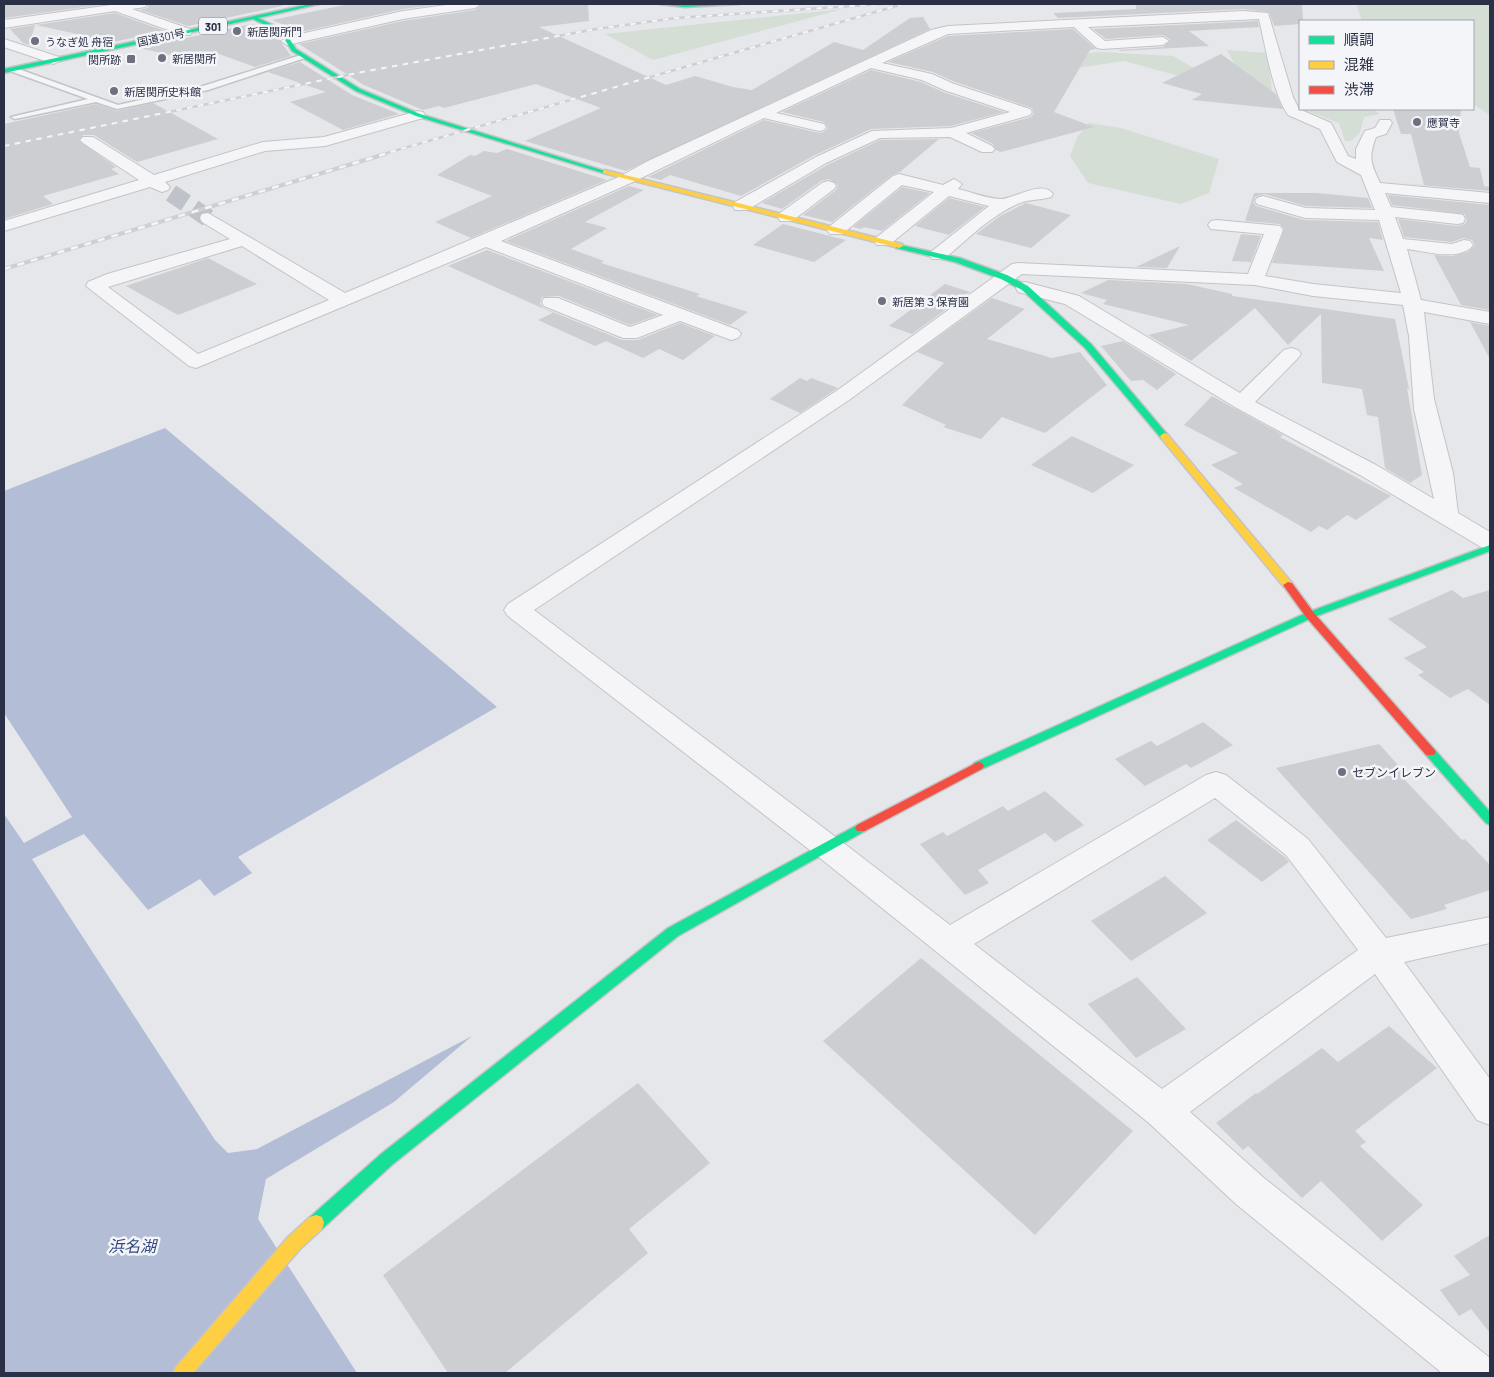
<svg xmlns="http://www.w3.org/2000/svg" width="1494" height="1377" viewBox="0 0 1494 1377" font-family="Barlow,'Noto Sans JP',sans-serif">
  <rect width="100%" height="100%" fill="#e6e7ea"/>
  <g fill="#d4ded5">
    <path d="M1356,4H1490V115L1473,104V21H1362Z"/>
    <path d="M843,9L653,60L605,34Z"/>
    <path d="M1227,50L1268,53L1272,92L1249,95L1124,61L1024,76L1011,62L1100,52L1173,56L1201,72H1239Z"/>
    <path d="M1302,109H1373L1380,114L1364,117L1360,133L1351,141H1345L1339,123Z"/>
    <path d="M1089,123L1121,128L1219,159L1209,193L1181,204L1088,183L1070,156L1078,136Z"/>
  </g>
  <path fill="#b3bed6" d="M165,428L497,707L238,857L252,873L214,896L200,879L148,910L84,834L32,859L215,1140L228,1153L257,1149L472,1036L394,1102L266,1179L258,1219L357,1373H4V814L24,843L72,817L4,713V491Z"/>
  <g fill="#cdced2">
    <path d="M4,4H106L4,18Z"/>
    <path d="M149,4H282V6L188,26L140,10L147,8Z"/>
    <path d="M349,4H441L403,9L292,34L287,26L272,20Z"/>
    <path d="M483,4H588L589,21L539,27L666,85L695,76L733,87L752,90L834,42L863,50L910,18L923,17L930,29L626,171L525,141L601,108L536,84L444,108L439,106L423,110L364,85L299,44L403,21L475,10Z"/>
    <path d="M1136,4H1302L1303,21H1300V24L1274,26L1269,12L1243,9L1058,18L1053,13L1136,9Z"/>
    <path d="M115,13L165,31L113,42L36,25Z"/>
    <path d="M1258,21L1259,27L1189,31L1209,46L1120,51L1119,50L1163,47L1171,40L1163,35L1106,39L1093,29Z"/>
    <path d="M252,24L276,35L291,56L255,67L219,54L211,57L206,55L193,60L139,48Z"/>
    <path d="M35,25L29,45L23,43L10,29Z"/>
    <path d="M1073,29L1096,49L1090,50L1054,112L1094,127L1001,152L996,150L993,144L971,133L1031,117L1034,113L1032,108L955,82L933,72L888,62L948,36Z"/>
    <path d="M1221,54L1276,94L1283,109L1192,100L1202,94L1162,83Z"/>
    <path d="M300,62L352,95L399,114L343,130L290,102L326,92L268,72Z"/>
    <path d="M871,70L921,82L943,92L1004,112L951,126L871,129L815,155L741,196L670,175L661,180L648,177L764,120L819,133L824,132L828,128L824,122L782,112Z"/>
    <path d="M153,103L218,139L137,162L94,135H83L79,141L116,167L111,169L119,174L43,196L53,204L4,219V124L96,104L117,111Z"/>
    <path d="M1393,109H1461L1459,133L1470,167L1480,168L1484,186L1490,187V191L1397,183L1424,185L1411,134H1401Z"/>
    <path d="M939,139L900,172L892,175L832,222L803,215L836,190L838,185L829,179L821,181L782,209L762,203L827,165L880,140Z"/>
    <path d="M507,149L607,180L471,238L435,222L492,196L437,175L470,155L475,156L484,151L497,153Z"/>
    <path d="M629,186L644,190L585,222L607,228L571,249L604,261L601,263L700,294L696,296L748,312L730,325L506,241Z"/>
    <path d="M902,187L930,193L882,231L864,227L861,229L853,227Z"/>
    <path d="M1254,193H1316L1368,198L1372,208L1306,206L1264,194L1255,197L1253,202L1256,206L1304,220L1378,222L1383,240L1369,238L1384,271L1272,263L1284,229L1280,224L1245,221Z"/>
    <path d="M1388,195L1490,205V310L1461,305L1434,255L1452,256L1468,252L1475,245L1472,240L1463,238L1452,242L1404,237L1398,219L1457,226L1465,224L1467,220L1465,214L1392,205Z"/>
    <path d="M949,198L985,207L949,235L915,226Z"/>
    <path d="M1026,203L1071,215L1031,248L976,234L1000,216Z"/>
    <path d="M783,224L830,236L846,240L814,262L753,245Z"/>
    <path d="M1241,234L1261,236L1251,262L1232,261Z"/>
    <path d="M1180,246L1167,268L1136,267Z"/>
    <path d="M487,250L658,315L630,325L559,296L542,297L540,303L543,308L622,340H638L680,323L715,336L683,360L659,349L643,358L606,341L595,346L538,320L553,313L448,266Z"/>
    <path d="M208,258L257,284L178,315L126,286Z"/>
    <path d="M1108,280L1187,284L1232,294V296L1395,319L1409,389L1407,388L1422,475L1410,483L1385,468L1378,417L1367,415L1362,389L1322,383L1321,314L1288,345L1255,308L1191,361L1148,335L1189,325L1103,304L1107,300L1081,293Z"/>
    <path d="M945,284L970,292L912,334L889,326Z"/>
    <path d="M992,298L1025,309L987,339L1052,358L1080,352L1107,385L1045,433L1002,417L981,439L943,427L946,425L902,405L944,363L917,352Z"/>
    <path d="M1470,322L1490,326V359Z"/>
    <path d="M1123,341L1176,374L1157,390L1143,380L1131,381L1101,346Z"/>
    <path d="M800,378L807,381L811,378L838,388L800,413L770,399Z"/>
    <path d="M1212,396L1283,435L1280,437L1391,496L1356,520L1347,515L1327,530L1319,526L1311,532L1234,488L1243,484L1211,465L1238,453L1184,425Z"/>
    <path d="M1072,436L1134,465L1093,493L1031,465Z"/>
    <path d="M1452,590L1463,598L1490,590V705L1468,689L1450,698L1418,675L1424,672L1404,658L1427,647L1388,619Z"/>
    <path d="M1203,722L1233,745L1191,768L1186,764L1145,786L1115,759L1151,741L1157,746Z"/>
    <path d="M1379,744L1408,776L1402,777L1462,840L1465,839L1490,865V890L1444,905L1447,909L1411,919L1276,768Z"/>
    <path d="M1045,791L1084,825L1055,842L1045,833L978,870L989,883L965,895L920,844L943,832L947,836L1003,806L1008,811Z"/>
    <path d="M1236,820L1286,858L1289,862L1262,882L1207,840Z"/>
    <path d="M1165,876L1207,913L1131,961L1091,921Z"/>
    <path d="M921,958L1133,1131L1035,1235L823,1041Z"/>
    <path d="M1137,977L1186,1029L1136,1058L1088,1004Z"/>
    <path d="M1389,1026L1437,1068L1355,1131L1366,1142L1360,1146L1423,1205L1382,1241L1321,1181L1302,1198L1248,1146L1243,1150L1216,1123L1256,1093L1257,1094L1322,1048L1338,1062Z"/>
    <path d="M638,1083L710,1163L629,1229L648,1253L505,1373H448L383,1275Z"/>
    <path d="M1490,1235V1333L1471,1309L1459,1316L1440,1290L1470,1275L1454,1256Z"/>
  </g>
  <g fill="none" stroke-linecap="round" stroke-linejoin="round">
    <path stroke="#c0c2c9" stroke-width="18" stroke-dasharray="18 9" stroke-linecap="butt" d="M171,193L208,218"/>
    <g stroke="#c3c4c8" stroke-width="3">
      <path id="lane" d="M301,55L308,57L208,90L117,109L96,102L15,119L11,117L88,99L10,71L9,69L13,67L118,105L203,86Z"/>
    </g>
    <g stroke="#c3c4c8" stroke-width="2">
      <g id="street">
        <path d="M118,4H147L145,7L132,9L190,29L192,32L190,35H182L115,11L4,28V20Z"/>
        <path d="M453,4H481L475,8L403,19L287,45L281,41L287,37L403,11Z"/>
        <path d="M1243,11L1268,13L1293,97L1299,109L1331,123L1348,156L1356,159V149L1365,131L1375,128L1380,120H1390L1392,123L1386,134L1376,137C1368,159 1371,163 1380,183L1490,193V203L1385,193L1391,207L1457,214L1463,215L1465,219L1463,223L1457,224L1395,217L1403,239L1452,244L1464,240L1470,241L1473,245C1461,262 1424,251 1407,249L1421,300L1490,312V324L1424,312L1434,399L1453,473L1458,513L1490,532V549L1481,547L1360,475L1235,407L1065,304L1018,292L1016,288L1018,284L1025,282L1079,296L1240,393L1284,350L1291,348L1298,350L1301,354L1298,358L1255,402L1376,465L1434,499L1414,409L1409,336L1403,305L1313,296L1255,285L1022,274L849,400L534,610L837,838L950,925L1206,775L1216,772L1226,775L1308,839L1386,938L1490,917V943L1404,962L1490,1079V1125L1477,1120L1375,974L1190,1112L1264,1178L1490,1358V1373H1442L1236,1204L1149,1123L815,854L508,616L504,610L508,604L835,392L1012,264L1018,263L1248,274L1264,234L1211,229L1208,225L1211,221L1217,220L1280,226L1283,230L1265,276L1313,284L1401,293L1379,220L1305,218L1257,204L1255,201L1257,198L1263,196L1306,208L1375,210L1361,175L1337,162L1320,129L1288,115C1272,91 1266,48 1259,19L1088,27L1105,41L1163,37L1169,41L1163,45L1102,49L1097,48L1074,27L948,34L882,63L932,74L954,84L1030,109L1032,112L1030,115L966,133L992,146L995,149L992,152H982L950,137L880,138L826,163L747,210H735L733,206L735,202L816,157L872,131L951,128L1010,112L944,90L922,80L871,68L776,113L824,124L826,127L824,130L819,131L764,118L633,182L501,241L738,330L741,334L738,338L731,340L680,321L637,338H623L544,306L542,302L544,298H558L630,327L663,315L486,247L196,368L189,366L86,286L88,282L107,274L230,239L202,222L200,218L202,214L208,213L345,293L621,176L646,162L931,30L948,26ZM242,246L329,300L198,354L108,287ZM1215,798L1286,855L1358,950L1162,1089L974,944Z"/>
        <path d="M4,39L59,57L61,60L54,64L4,47Z"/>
        <path d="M418,111L423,112L425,115L423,118L325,146L265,151L165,182L170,187L168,190L162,192L150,187L4,231V221L139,180L83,143L80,140L83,137H93L154,175L263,142L324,137Z"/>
        <path d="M899,174L943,185L954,179L962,184L958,189C971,192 988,199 1001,199C1013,199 1043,179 1053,194L1051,197C1041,200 1030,199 1020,203C991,215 968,239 944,259H932L929,255L932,251L989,206L949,196L889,245H877L874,241L877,237L934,192L902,185L842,234H830L827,230L830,226L893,176Z"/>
        <path d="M828,181L834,183L836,186L834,189L792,221H780L778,217L780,213L822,183Z"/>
      </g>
    </g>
    <g stroke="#c3c4c8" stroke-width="3">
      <g id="fast">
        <path d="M311,4H319L258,18L284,30L296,49L360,89L420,114L608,172L603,173L416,116L356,91L292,51L280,32L253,19L4,73V69Z"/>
        <path d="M659,4H739L685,7Z"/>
        <path d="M896,244L960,258L1007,275L1028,286L1091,344L1167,434V438H1161L1085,348L1022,290L1001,279L955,262L896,248Z"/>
        <path d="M1490,545V551L1314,617L982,769H974L972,766L974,763L1306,613Z"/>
        <path d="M1430,748L1434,749L1490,812V825L1486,823L1426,755L1424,752L1426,749Z"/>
        <path d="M861,823L865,825L867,828L865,831L678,936L393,1164L322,1229L316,1231L310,1229L308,1223L310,1217L381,1154L668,928Z"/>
      </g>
    </g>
    <g stroke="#c3c4c8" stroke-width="3">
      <g id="slow">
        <path d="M605,170L902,244L903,246L899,248L603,173V171Z"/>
        <path d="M1164,433L1167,434L1292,583L1293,585L1292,587H1284L1161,438L1160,436Z"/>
        <path d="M316,1215L322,1217L324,1223L322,1229L300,1249L193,1373H173L176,1367L288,1237L310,1217Z"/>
      </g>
    </g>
    <g stroke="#c3c4c8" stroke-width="3">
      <g id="jam">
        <path d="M1288,582L1292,583L1314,613L1434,749L1436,752L1434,755H1426L1306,617L1283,585Z"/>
        <path d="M978,762L982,763L984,766L982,769L865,831H857L855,828L857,825Z"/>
      </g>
    </g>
    <use href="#lane" fill="#f5f5f7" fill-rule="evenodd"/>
    <use href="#street" fill="#f5f5f7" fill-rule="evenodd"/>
    <use href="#fast" fill="#16e098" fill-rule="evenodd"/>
    <use href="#slow" fill="#ffcf43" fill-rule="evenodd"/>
    <use href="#jam" fill="#f24e42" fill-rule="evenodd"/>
    <g stroke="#cecfd2" stroke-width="2.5">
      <g id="rail-far1">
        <path d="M4,146L367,71L596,29L676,18L881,4"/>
        <path d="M380,155L903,4"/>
      </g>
    </g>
    <g stroke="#cecfd2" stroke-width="4">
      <path id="rail" d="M4,269L385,154"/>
    </g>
    <use href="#rail-far1" stroke="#f4f5f9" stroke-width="2" stroke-dasharray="5.5" stroke-linecap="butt"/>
    <use href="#rail" stroke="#f4f5f9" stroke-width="2.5" stroke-dasharray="7" stroke-linecap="butt"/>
  </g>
  <g fill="#6c707f" stroke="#f4f5f9" stroke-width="2">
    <circle cx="237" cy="31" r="5"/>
    <circle cx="35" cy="41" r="5"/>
    <circle cx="162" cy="58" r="5"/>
    <rect x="126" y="54" width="10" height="10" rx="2.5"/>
    <circle cx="114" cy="91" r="5"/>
    <circle cx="1417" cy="122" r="5"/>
    <circle cx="882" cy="301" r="5"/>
    <circle cx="1342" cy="772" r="5"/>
  </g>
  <g text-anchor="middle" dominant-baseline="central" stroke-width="5" stroke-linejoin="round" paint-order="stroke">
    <rect fill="#f4f5f9" stroke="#676b7c" stroke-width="1" x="199" y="17.5" width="28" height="17" rx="4"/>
    <g font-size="11" font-weight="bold" fill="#2a3046">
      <text x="213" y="26">301</text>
    </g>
    <g font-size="11" fill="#2a3046" stroke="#f4f5f9" text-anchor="start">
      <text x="247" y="31">新居関所門</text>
      <text x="45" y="41">うなぎ処 舟宿</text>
      <text x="172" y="58">新居関所</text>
      <text x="121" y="59" text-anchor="end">関所跡</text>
      <text x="124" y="91">新居関所史料館</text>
      <text x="1427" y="122">應賀寺</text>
      <text x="892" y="301">新居第３保育園</text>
    </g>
    <g font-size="11" fill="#2a3046" stroke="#f4f5f9">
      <text transform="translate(161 37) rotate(-12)">国道301号</text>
    </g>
    <g font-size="12" fill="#2a3046" stroke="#f4f5f9" text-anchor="start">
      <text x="1352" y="772">セブンイレブン</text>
    </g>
    <g font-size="16" font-style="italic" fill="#31477d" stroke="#f4f5f9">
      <text x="132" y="1245">浜名湖</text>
    </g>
  </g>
  <rect width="1494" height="1377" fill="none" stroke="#2a3046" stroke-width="10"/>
  <rect x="1299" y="20" width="175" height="90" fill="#f4f5f9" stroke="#a3a6b1"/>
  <rect x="1309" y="36" width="25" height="8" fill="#16e098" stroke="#a3a6b1"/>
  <text x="1344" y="45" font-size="15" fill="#2a3046">順調</text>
  <rect x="1309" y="61" width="25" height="8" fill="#ffcf43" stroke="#a3a6b1"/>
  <text x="1344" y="70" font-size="15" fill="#2a3046">混雑</text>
  <rect x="1309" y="86" width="25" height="8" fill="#f24e42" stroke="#a3a6b1"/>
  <text x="1344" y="95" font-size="15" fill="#2a3046">渋滞</text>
</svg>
